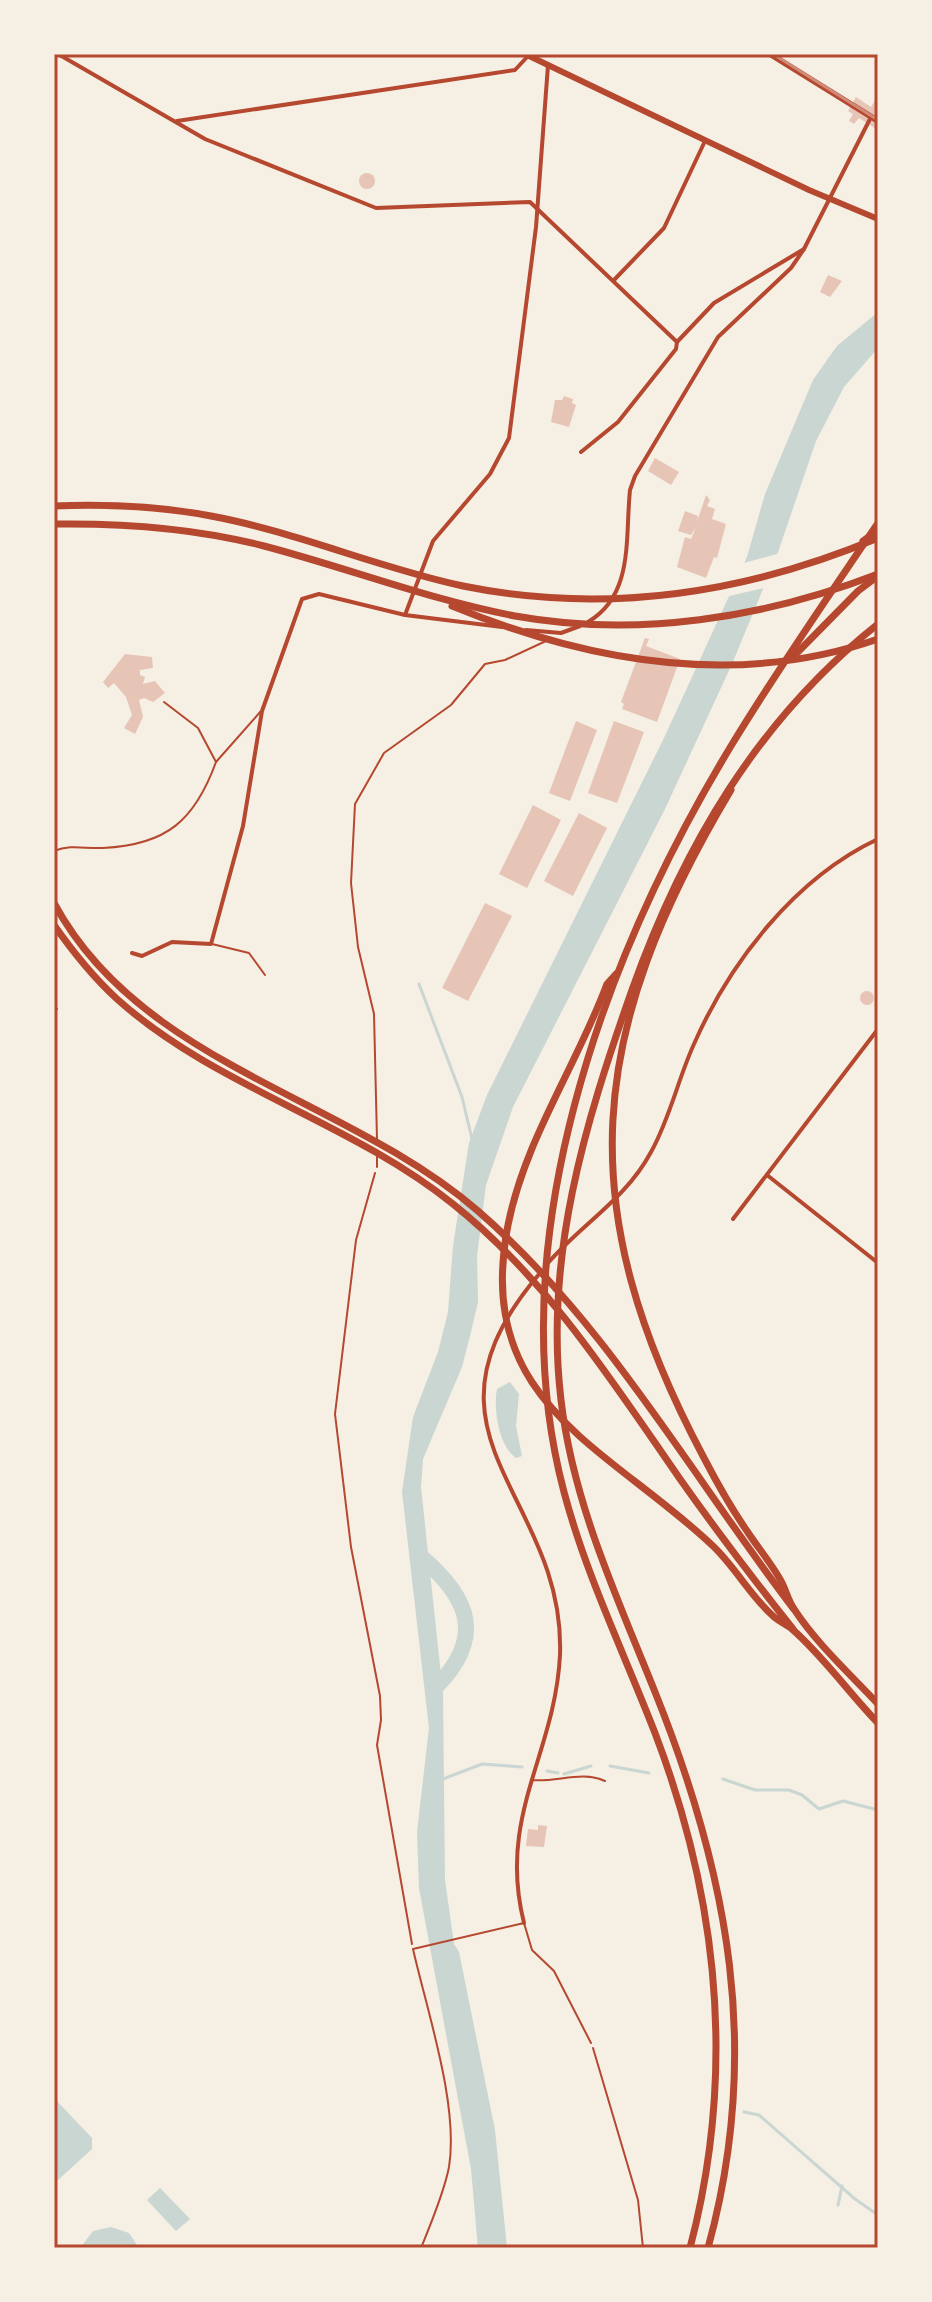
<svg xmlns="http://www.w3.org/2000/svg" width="932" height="2302" viewBox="0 0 932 2302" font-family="'Roboto Condensed',sans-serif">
  <rect width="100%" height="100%" fill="#f6efe4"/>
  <g fill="#c9d6d2">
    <path d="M878,312V348L844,387L816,441L777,555L732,664L665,809L513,1107L486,1185L477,1256L478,1302L470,1336L462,1367L423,1459L421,1487L443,1694L445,1880L454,1944L459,1952L495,2130L507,2248H478L471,2169L419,1888L417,1832L429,1728L402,1492L413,1417L438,1352L448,1312L453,1246L469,1143L487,1095L664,738L747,557L765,494L813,380L837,346Z"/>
    <path d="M510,1382L519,1394L516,1426L522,1456L516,1458C499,1447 493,1409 497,1389Z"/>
    <path d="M54,2098L92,2138V2149L58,2180L54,2176Z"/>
    <path d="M160,2188L190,2219L176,2231L147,2200Z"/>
    <path d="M111,2227L129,2233L139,2248H80L93,2231Z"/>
  </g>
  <path fill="#f6efe4" d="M781,553L768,587L725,597L740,564Z"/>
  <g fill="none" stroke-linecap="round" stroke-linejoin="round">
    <g stroke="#c9d6d2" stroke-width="3">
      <path d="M419,984L462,1097L472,1139"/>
      <path d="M610,1766L649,1773"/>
      <path d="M547,1771L558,1773"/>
      <path d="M564,1774L591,1766"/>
      <path d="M443,1779L482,1764L522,1767"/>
      <path d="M723,1779L755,1790H789L802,1795L819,1809L843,1801L878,1810"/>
      <path d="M744,2112L759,2115L855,2199L878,2215"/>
      <path d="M838,2205L842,2186"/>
    </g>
    <path stroke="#c9d6d2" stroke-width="16" d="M420,1556C470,1598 486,1638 434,1689"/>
  </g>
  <g fill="#e6c5b7">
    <path d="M878,96V130L859,118L854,124L849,121L853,114L848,111L856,97L871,107Z"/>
    <circle cx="367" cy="181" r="8"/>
    <path d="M828,275L842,281L830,297L820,292Z"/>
    <path d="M564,396L573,399L572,403L576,405L569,427L551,422L555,400H562Z"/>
    <path d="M655,458L679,472L671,485L648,471Z"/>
    <path d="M706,495L710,500L707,506L715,509L712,519L726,524L717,558L714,557L706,578L677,567L685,537L691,539L696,527L691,535L678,531L685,511L698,516L697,522Z"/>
    <path d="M645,638L649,639L646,646L680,659L657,722L622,709L624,704L621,702Z"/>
    <path d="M125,654L152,657L153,668L140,670V675L145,677L143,684L155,681L165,693L153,702L144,698L139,700L143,717L135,734L124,728L132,715L126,697L114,683L108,688L103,682Z"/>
    <path d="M576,721L597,730L570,801L549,793Z"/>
    <path d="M614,721L644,732L617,803L588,793Z"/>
    <path d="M533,805L561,820L527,888L499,874Z"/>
    <path d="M579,813L607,828L573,896L544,881Z"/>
    <path d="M485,903L512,916L468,1001L442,988Z"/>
    <circle cx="867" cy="998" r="7"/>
    <path d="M538,1825L547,1826L544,1847L526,1846L528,1829L538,1830Z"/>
  </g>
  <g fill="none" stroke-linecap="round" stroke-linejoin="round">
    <g stroke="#b5482f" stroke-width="2">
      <path d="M375,1173L356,1240L335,1414L351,1547L380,1696L381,1720L377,1745L412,1944"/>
      <path d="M593,2048L638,2200L643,2248"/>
    </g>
    <g stroke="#b5482f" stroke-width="2">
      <path d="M164,702L198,728L216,762L261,711"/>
      <path d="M54,851C71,844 85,849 103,848C167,845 195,820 216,762"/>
      <path d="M212,944L249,953L265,975"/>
      <path d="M54,1006L57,1009"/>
      <path d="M377,1139L374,1014L358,947L351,883L355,804L384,753L451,705L485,664L505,660L546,641"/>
      <path d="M377,1157V1167"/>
      <path d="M531,1780C556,1783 582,1770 605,1781"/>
      <path d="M421,2248C431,2223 444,2193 449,2167C459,2105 427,2011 413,1949L524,1923L532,1950L554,1971L591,2043"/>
    </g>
    <g stroke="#b5482f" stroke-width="4">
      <path d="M58,54L205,139L376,208L530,202L677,342"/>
      <path d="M177,121L515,70L528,56"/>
      <path d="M614,280L664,228L705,141"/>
      <path d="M581,452L618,422L676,349L677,342L714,303L804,249L871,117"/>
      <path d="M405,615L502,627"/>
      <path d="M588,622C634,595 625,539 630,490L635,476L718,337L791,268L804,249"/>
      <path d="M526,630L561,633L580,626"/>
      <path d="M132,953L142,956L172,942L211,944L243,826L262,711L302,599L319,594L405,615L433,541L490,474L509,438L536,227L548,65"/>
      <path d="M767,1175L878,1263"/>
      <path d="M733,1219L878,1029"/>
      <path d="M548,1263C582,1224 626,1199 651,1152C670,1118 678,1079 694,1044C730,962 795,878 878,839"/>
      <path d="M524,1923C497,1816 555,1755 560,1655C566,1493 400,1437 540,1273"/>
    </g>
    <path stroke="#b5482f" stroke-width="6" d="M770,54L878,121"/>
    <path stroke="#b5482f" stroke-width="6" d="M525,54L809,190L878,219"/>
    <g stroke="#b5482f" stroke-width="7">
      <path d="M793,657L858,591L878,576"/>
      <path d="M731,790C586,1033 570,1206 704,1458C717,1483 731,1508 747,1531C758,1548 772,1564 781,1581C786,1590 788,1600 794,1609C816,1643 850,1674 878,1704"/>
      <path d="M616,974L607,984C577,1065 525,1139 508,1225C473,1404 609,1447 713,1546C735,1567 750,1595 772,1615C778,1621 786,1624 792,1629C823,1656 849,1693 878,1723"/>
      <path d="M690,2248C736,2073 719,1901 655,1733C624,1653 586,1575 564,1492C498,1243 602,959 731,746C777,670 828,597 878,523"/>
      <path d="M708,2248C762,2052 729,1876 655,1692C617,1597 573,1503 561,1400C544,1257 585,1123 632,990C683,847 758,719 878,624"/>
    </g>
    <g stroke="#b5482f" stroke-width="7">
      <path d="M54,506C107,504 159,506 211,516C297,532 378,568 463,586C606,615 744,594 878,538"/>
      <path d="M54,524C125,523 195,528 264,546C348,568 430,600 515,616C637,638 764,618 878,574"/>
      <path d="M863,541L878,530"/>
      <path d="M452,606C588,662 737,688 878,639"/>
      <path d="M54,903C141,1065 347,1097 478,1211C606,1322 691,1475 793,1608"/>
      <path d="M54,925C73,952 93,977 117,999C215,1087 350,1121 453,1204C548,1280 612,1381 680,1479C716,1530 754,1580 793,1629"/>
    </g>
    <path stroke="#cf8b77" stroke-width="3" d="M773,54L878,120"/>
  </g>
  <rect width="932" height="2302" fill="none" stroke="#f6efe4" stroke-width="112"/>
  <rect x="56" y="56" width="820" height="2190" fill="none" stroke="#b5482f" stroke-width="3"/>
</svg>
